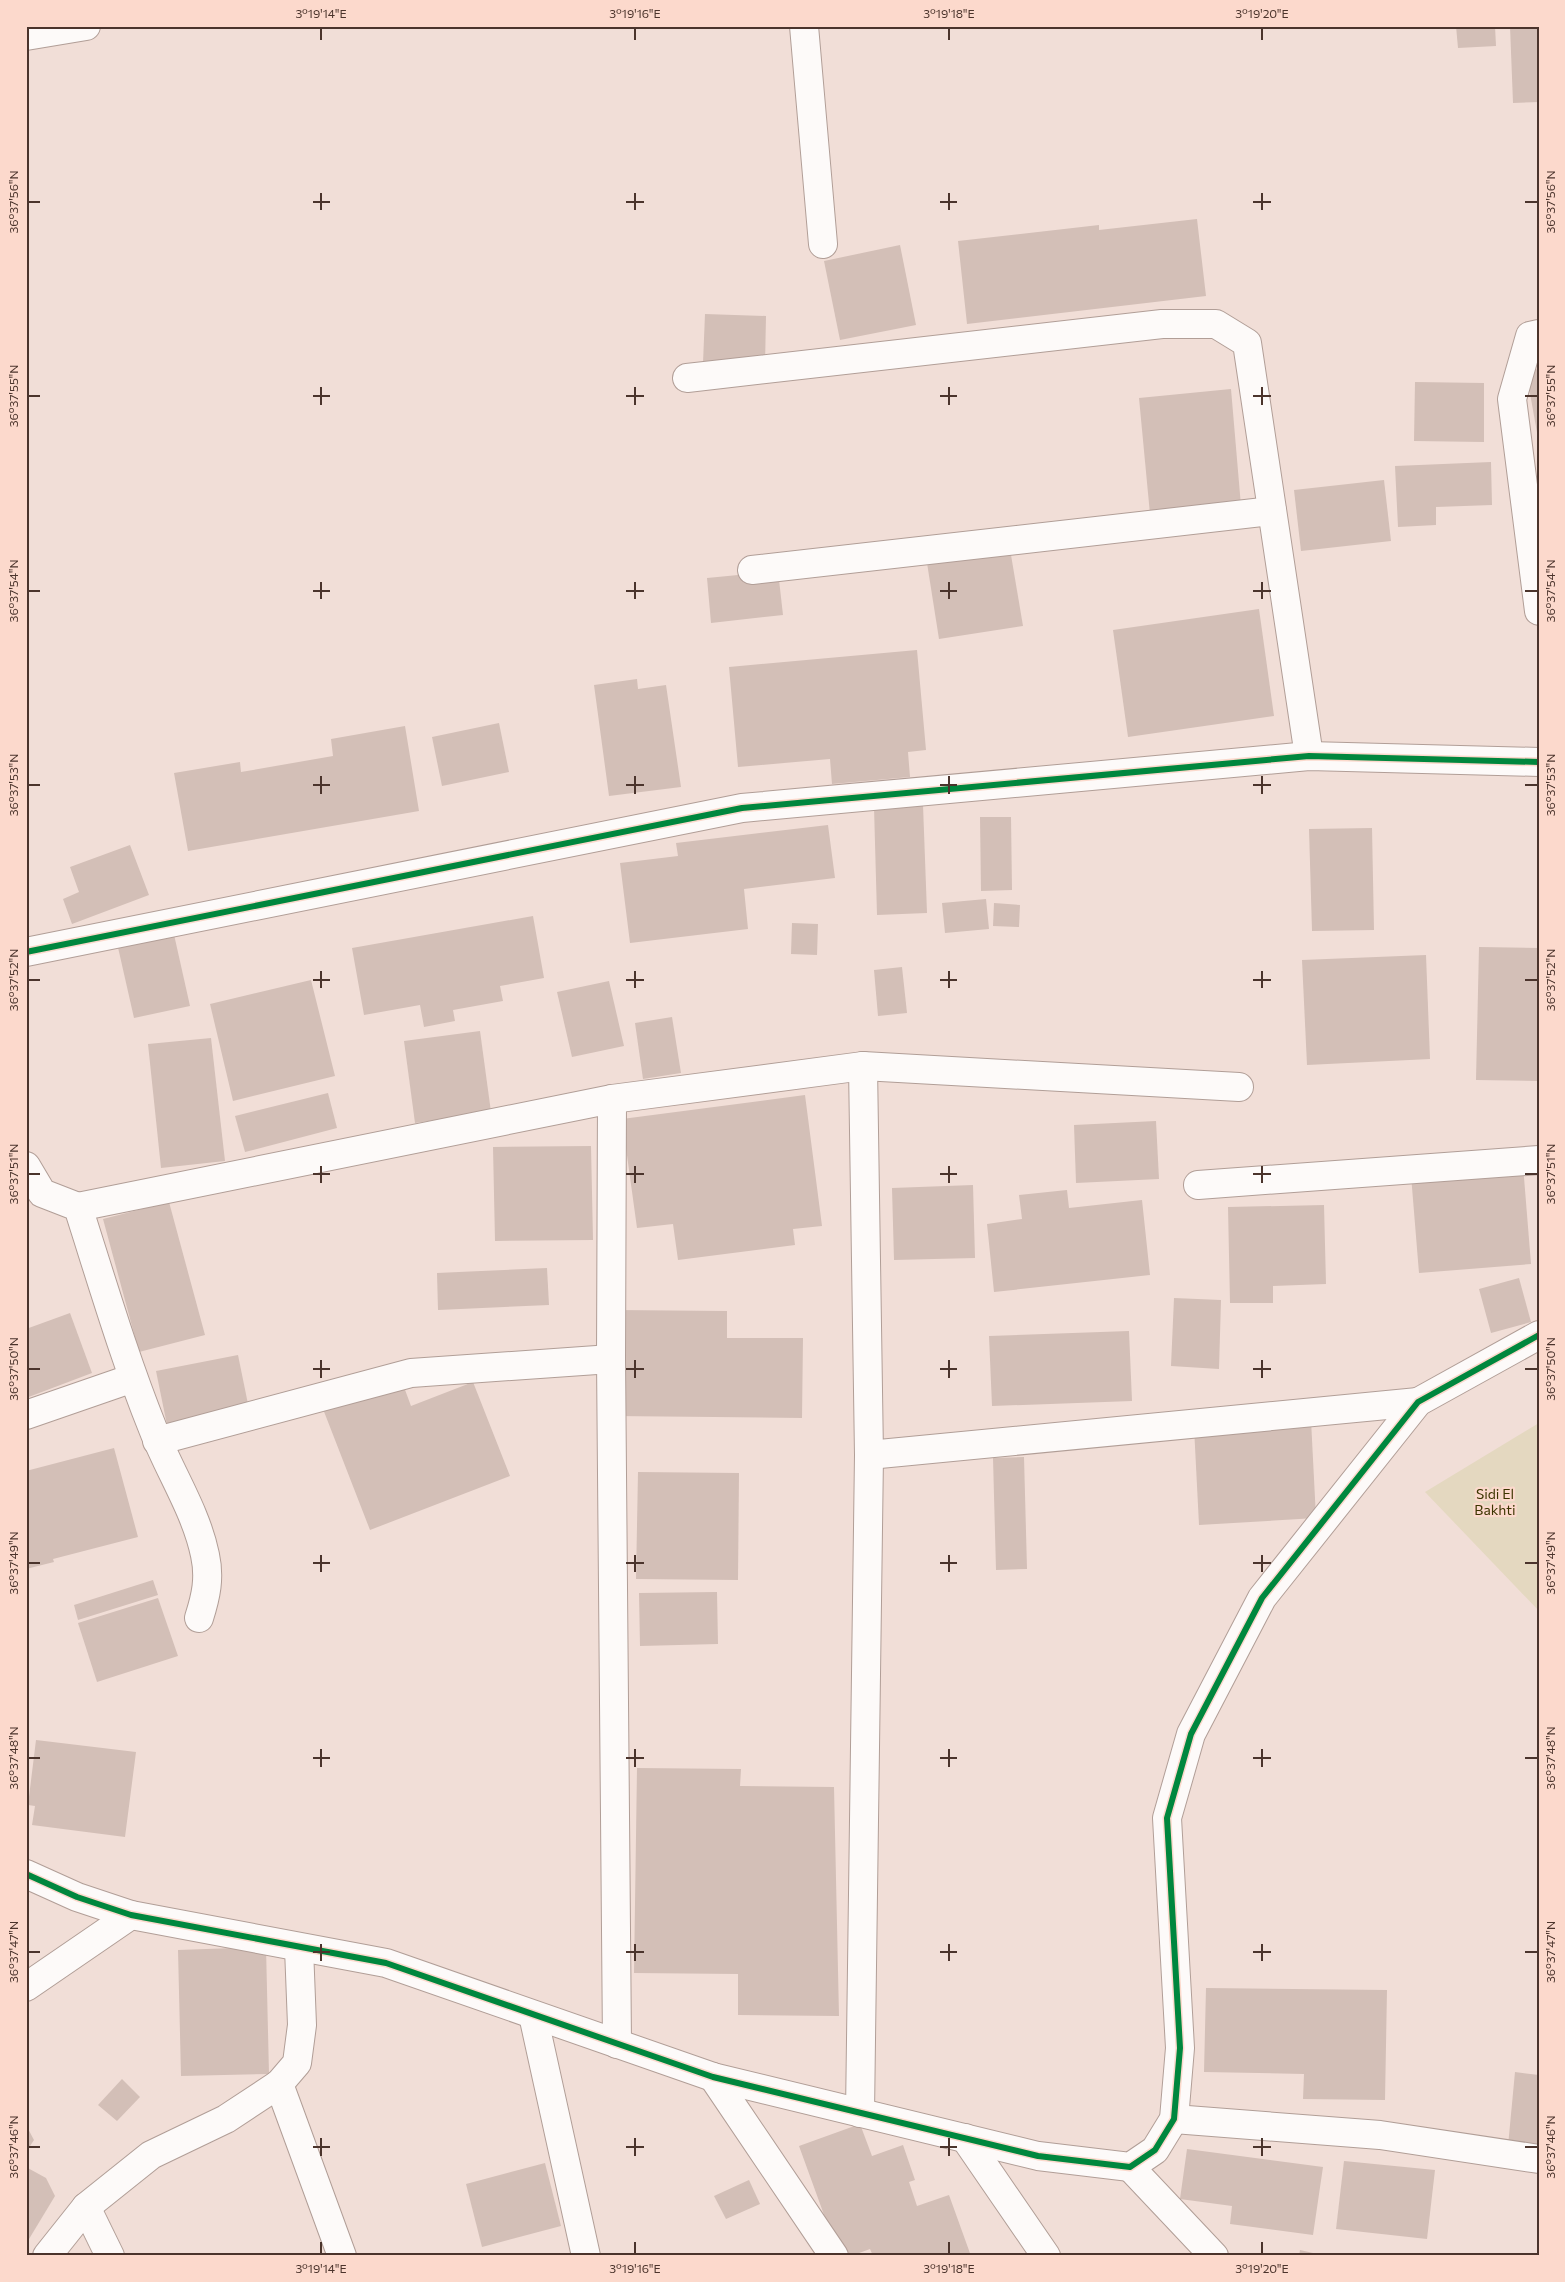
<svg xmlns="http://www.w3.org/2000/svg" width="1565" height="2282" viewBox="0 0 1565 2282" font-family="Commissioner,sans-serif">
  <rect width="100%" height="100%" fill="#f1ded7"/>
  <path fill="#e4d8c0" d="M1539,1423V1611L1425,1492Z"/>
  <g fill="#d3bfb7">
    <path d="M1456,26H1495L1496,46L1458,48Z"/>
    <path d="M1510,26H1537L1539,102L1513,103Z"/>
    <path d="M1197,219L1206,296L967,324L958,241L1099,225V230Z"/>
    <path d="M900,245L916,325L840,340L824,261Z"/>
    <path d="M705,314L766,316L765,365L703,363Z"/>
    <path d="M1539,369V438H1538L1526,371Z"/>
    <path d="M1415,382L1484,383V442L1414,441Z"/>
    <path d="M1231,389L1241,506L1150,514L1139,398Z"/>
    <path d="M1491,462L1492,505L1436,507V525L1398,527L1395,466Z"/>
    <path d="M1384,480L1391,541L1301,551L1294,490Z"/>
    <path d="M1010,549L1023,626L939,639L927,563Z"/>
    <path d="M778,571L783,615L711,623L707,578Z"/>
    <path d="M1259,609L1274,716L1128,737L1113,630Z"/>
    <path d="M917,650L926,750L908,752L910,777L832,784L830,759L738,767L729,667Z"/>
    <path d="M637,679L638,689L666,685L681,787L609,796L594,685Z"/>
    <path d="M499,723L509,772L442,786L432,737Z"/>
    <path d="M405,726L419,811L188,851L174,773L240,762L241,772L333,756L331,739Z"/>
    <path d="M923,805L927,913L877,915L874,807Z"/>
    <path d="M980,817H1011L1012,890L981,891Z"/>
    <path d="M828,825L835,878L744,889L748,929L630,943L620,863L678,856L676,843Z"/>
    <path d="M1372,828L1374,930L1312,931L1309,829Z"/>
    <path d="M130,845L149,895L72,924L63,899L79,892L70,867Z"/>
    <path d="M986,899L989,929L945,933L942,903Z"/>
    <path d="M994,903L1020,905L1019,927L993,926Z"/>
    <path d="M533,916L544,978L500,986L503,1001L453,1010L455,1021L424,1027L420,1005L364,1015L352,948Z"/>
    <path d="M792,923L818,924L817,955L791,954Z"/>
    <path d="M173,930L190,1006L134,1018L117,943Z"/>
    <path d="M1479,947L1539,948V1081L1476,1080Z"/>
    <path d="M1426,955L1430,1059L1307,1065L1302,960Z"/>
    <path d="M902,967L907,1013L878,1016L874,970Z"/>
    <path d="M311,980L335,1076L233,1101L210,1004Z"/>
    <path d="M609,981L624,1046L572,1057L557,992Z"/>
    <path d="M672,1017L681,1073L643,1079L635,1023Z"/>
    <path d="M480,1031L491,1112L415,1123L404,1041Z"/>
    <path d="M211,1038L225,1161L161,1168L148,1044Z"/>
    <path d="M328,1093L337,1128L245,1152L235,1116Z"/>
    <path d="M805,1095L822,1226L793,1229L795,1245L678,1260L673,1224L637,1228L622,1119Z"/>
    <path d="M1156,1121L1159,1179L1076,1183L1074,1125Z"/>
    <path d="M591,1146L593,1240L495,1241L493,1147Z"/>
    <path d="M1523,1165L1531,1264L1419,1273L1411,1175Z"/>
    <path d="M973,1185L975,1258L894,1260L892,1188Z"/>
    <path d="M1067,1190L1069,1208L1142,1200L1150,1275L994,1292L987,1224L1022,1219L1019,1195Z"/>
    <path d="M169,1202L205,1335L139,1352L103,1219Z"/>
    <path d="M1324,1205L1326,1284L1273,1286V1303H1230L1228,1207Z"/>
    <path d="M547,1268L549,1305L438,1310L437,1273Z"/>
    <path d="M1519,1278L1531,1322L1491,1333L1479,1289Z"/>
    <path d="M1174,1298L1221,1300L1219,1369L1171,1366Z"/>
    <path d="M615,1310L727,1311V1338H803L802,1418L613,1416Z"/>
    <path d="M70,1313L92,1373L26,1398V1329Z"/>
    <path d="M1129,1331L1132,1401L992,1406L989,1336Z"/>
    <path d="M238,1355L249,1409L167,1425L156,1371Z"/>
    <path d="M401,1379L411,1406L473,1382L510,1476L370,1530L323,1409Z"/>
    <path d="M1311,1420L1316,1518L1199,1525L1194,1427Z"/>
    <path d="M114,1448L138,1537L53,1559L54,1562L26,1569V1471Z"/>
    <path d="M1024,1457L1027,1569L996,1570L993,1458Z"/>
    <path d="M638,1472L739,1473L738,1580L636,1579Z"/>
    <path d="M153,1580L158,1595L78,1620L74,1605Z"/>
    <path d="M717,1592L718,1644L640,1646L639,1593Z"/>
    <path d="M158,1598L178,1656L97,1682L78,1623Z"/>
    <path d="M36,1740L136,1752L125,1837L32,1825L35,1806L28,1805Z"/>
    <path d="M637,1768L741,1769L740,1786L834,1787L839,2016L738,2015V1974L634,1973Z"/>
    <path d="M266,1947L269,2074L181,2076L178,1950Z"/>
    <path d="M1206,1988L1387,1990L1385,2100L1303,2099L1304,2074L1204,2072Z"/>
    <path d="M1515,2072L1539,2075V2149L1508,2146Z"/>
    <path d="M122,2079L140,2097L117,2121L98,2105Z"/>
    <path d="M860,2124L872,2156L903,2145L915,2180L909,2182L917,2206L949,2195L971,2256H873L870,2249L851,2256H839L799,2146Z"/>
    <path d="M26,2125L34,2140L26,2152Z"/>
    <path d="M1187,2149L1323,2167L1313,2235L1230,2224L1232,2206L1180,2199Z"/>
    <path d="M1344,2161L1435,2170L1427,2239L1336,2229Z"/>
    <path d="M545,2163L561,2226L482,2247L466,2184Z"/>
    <path d="M26,2167L46,2178L55,2196L26,2244Z"/>
    <path d="M749,2180L760,2204L726,2219L714,2196Z"/>
    <path d="M1300,2250L1313,2253L1312,2256H1299Z"/>
  </g>
  <g fill="none" stroke-linecap="round" stroke-linejoin="round">
    <g stroke="#b19e97" stroke-width="30">
      <g id="minor">
        <path d="M804,26L823,244"/>
        <path d="M26,36L86,26"/>
        <path d="M1539,334L1530,336L1512,399L1539,611"/>
        <path d="M687,378L1162,324H1216L1247,343L1309,756"/>
        <path d="M752,570L1272,511"/>
        <path d="M26,952L742,808L1309,756L1539,762"/>
        <path d="M612,1099L611,1359L617,2044"/>
        <path d="M26,1166L42,1193L78,1207C102,1282 124,1357 153,1429C169,1471 196,1511 205,1555C210,1578 206,1596 199,1618"/>
        <path d="M1198,1185L1539,1160"/>
        <path d="M78,1207L612,1099L863,1066L1239,1087"/>
        <path d="M26,1415L133,1378"/>
        <path d="M157,1441L411,1373L611,1359"/>
        <path d="M869,1455L1418,1402"/>
        <path d="M26,1874L77,1897L131,1915L386,1963L713,2077L1038,2156L1130,2167L1155,2150L1174,2119L1180,2048L1167,1818L1191,1734L1262,1598L1418,1402L1539,1335"/>
        <path d="M26,1987L131,1915"/>
        <path d="M533,2015L586,2256"/>
        <path d="M713,2077L834,2256"/>
        <path d="M279,2084L342,2256"/>
        <path d="M860,2113L869,1455L863,1066"/>
        <path d="M1174,2119L1380,2135L1539,2159"/>
        <path d="M965,2138L1046,2256"/>
        <path d="M1130,2167L1214,2256"/>
        <path d="M86,2207L110,2256"/>
        <path d="M47,2256L86,2207L151,2155L226,2119L279,2084L297,2063L302,2025L299,1948"/>
      </g>
    </g>
    <use href="#minor" stroke="#fdfaf9" stroke-width="28"/>
    <g stroke="#fcd9cc" stroke-width="9">
      <g id="cycleway">
        <path d="M26,952L742,808L1309,756L1539,762"/>
        <path d="M26,1874L77,1897L131,1915L386,1963L713,2077L1038,2156L1130,2167L1155,2150L1174,2119L1180,2048L1167,1818L1191,1734L1262,1598L1418,1402L1539,1335"/>
      </g>
    </g>
    <use href="#cycleway" stroke="#00873e" stroke-width="6"/>
  </g>
  <path fill="none" stroke="#4b342c" stroke-width="2" d="M321,28V40M635,28V40M949,28V40M1262,28V40M321,193V210M635,193V210M949,193V210M1262,193V210M28,202H40M313,202H330M626,202H644M940,202H957M1253,202H1271M1525,202H1538M321,387V405M635,387V405M949,387V405M1262,387V405M28,396H40M313,396H330M626,396H644M940,396H957M1253,396H1271M1525,396H1538M321,582V599M635,582V599M949,582V599M1262,582V599M28,591H40M313,591H330M626,591H644M940,591H957M1253,591H1271M1525,591H1538M321,776V794M635,776V794M949,776V794M1262,776V794M28,785H40M313,785H330M626,785H644M940,785H957M1253,785H1271M1525,785H1538M321,971V988M635,971V988M949,971V988M1262,971V988M28,980H40M313,980H330M626,980H644M940,980H957M1253,980H1271M1525,980H1538M321,1166V1183M635,1166V1183M949,1166V1183M1262,1166V1183M28,1174H40M313,1174H330M626,1174H644M940,1174H957M1253,1174H1271M1525,1174H1538M321,1360V1378M635,1360V1378M949,1360V1378M1262,1360V1378M28,1369H40M313,1369H330M626,1369H644M940,1369H957M1253,1369H1271M1525,1369H1538M321,1555V1572M635,1555V1572M949,1555V1572M1262,1555V1572M28,1563H40M313,1563H330M626,1563H644M940,1563H957M1253,1563H1271M1525,1563H1538M321,1749V1767M635,1749V1767M949,1749V1767M1262,1749V1767M28,1758H40M313,1758H330M626,1758H644M940,1758H957M1253,1758H1271M1525,1758H1538M321,1944V1961M635,1944V1961M949,1944V1961M1262,1944V1961M28,1952H40M313,1952H330M626,1952H644M940,1952H957M1253,1952H1271M1525,1952H1538M321,2138V2156M635,2138V2156M949,2138V2156M1262,2138V2156M28,2147H40M313,2147H330M626,2147H644M940,2147H957M1253,2147H1271M1525,2147H1538M321,2242V2254M635,2242V2254M949,2242V2254M1262,2242V2254"/>
  <g text-anchor="middle" dominant-baseline="central" stroke-width="4.5" stroke-linejoin="round" paint-order="stroke">
    <g font-size="14" fill="#3c3500" stroke="#fcd9cc">
      <text x="1495" y="1493">Sidi El<tspan x="1495" dy="16">Bakhti</tspan></text>
    </g>
  </g>
  <rect width="1565" height="2282" fill="none" stroke="#fcd9cc" stroke-width="55"/>
  <rect x="28" y="28" width="1510" height="2226" fill="none" stroke="#4b342c" stroke-width="2"/>
  <g font-size="12" text-anchor="middle" fill="#4b342c">
    <text x="321" y="18">3°19'14"E</text>
    <text x="635" y="18">3°19'16"E</text>
    <text x="949" y="18">3°19'18"E</text>
    <text x="1262" y="18">3°19'20"E</text>
    <text transform="translate(14 202) rotate(-90)" y="4">36°37'56"N</text>
    <text transform="translate(1551 202) rotate(-90)" y="4">36°37'56"N</text>
    <text transform="translate(14 396) rotate(-90)" y="4">36°37'55"N</text>
    <text transform="translate(1551 396) rotate(-90)" y="4">36°37'55"N</text>
    <text transform="translate(14 591) rotate(-90)" y="4">36°37'54"N</text>
    <text transform="translate(1551 591) rotate(-90)" y="4">36°37'54"N</text>
    <text transform="translate(14 785) rotate(-90)" y="4">36°37'53"N</text>
    <text transform="translate(1551 785) rotate(-90)" y="4">36°37'53"N</text>
    <text transform="translate(14 980) rotate(-90)" y="4">36°37'52"N</text>
    <text transform="translate(1551 980) rotate(-90)" y="4">36°37'52"N</text>
    <text transform="translate(14 1174) rotate(-90)" y="4">36°37'51"N</text>
    <text transform="translate(1551 1174) rotate(-90)" y="4">36°37'51"N</text>
    <text transform="translate(14 1369) rotate(-90)" y="4">36°37'50"N</text>
    <text transform="translate(1551 1369) rotate(-90)" y="4">36°37'50"N</text>
    <text transform="translate(14 1563) rotate(-90)" y="4">36°37'49"N</text>
    <text transform="translate(1551 1563) rotate(-90)" y="4">36°37'49"N</text>
    <text transform="translate(14 1758) rotate(-90)" y="4">36°37'48"N</text>
    <text transform="translate(1551 1758) rotate(-90)" y="4">36°37'48"N</text>
    <text transform="translate(14 1952) rotate(-90)" y="4">36°37'47"N</text>
    <text transform="translate(1551 1952) rotate(-90)" y="4">36°37'47"N</text>
    <text transform="translate(14 2147) rotate(-90)" y="4">36°37'46"N</text>
    <text transform="translate(1551 2147) rotate(-90)" y="4">36°37'46"N</text>
    <text x="321" y="2273">3°19'14"E</text>
    <text x="635" y="2273">3°19'16"E</text>
    <text x="949" y="2273">3°19'18"E</text>
    <text x="1262" y="2273">3°19'20"E</text>
  </g>
</svg>
